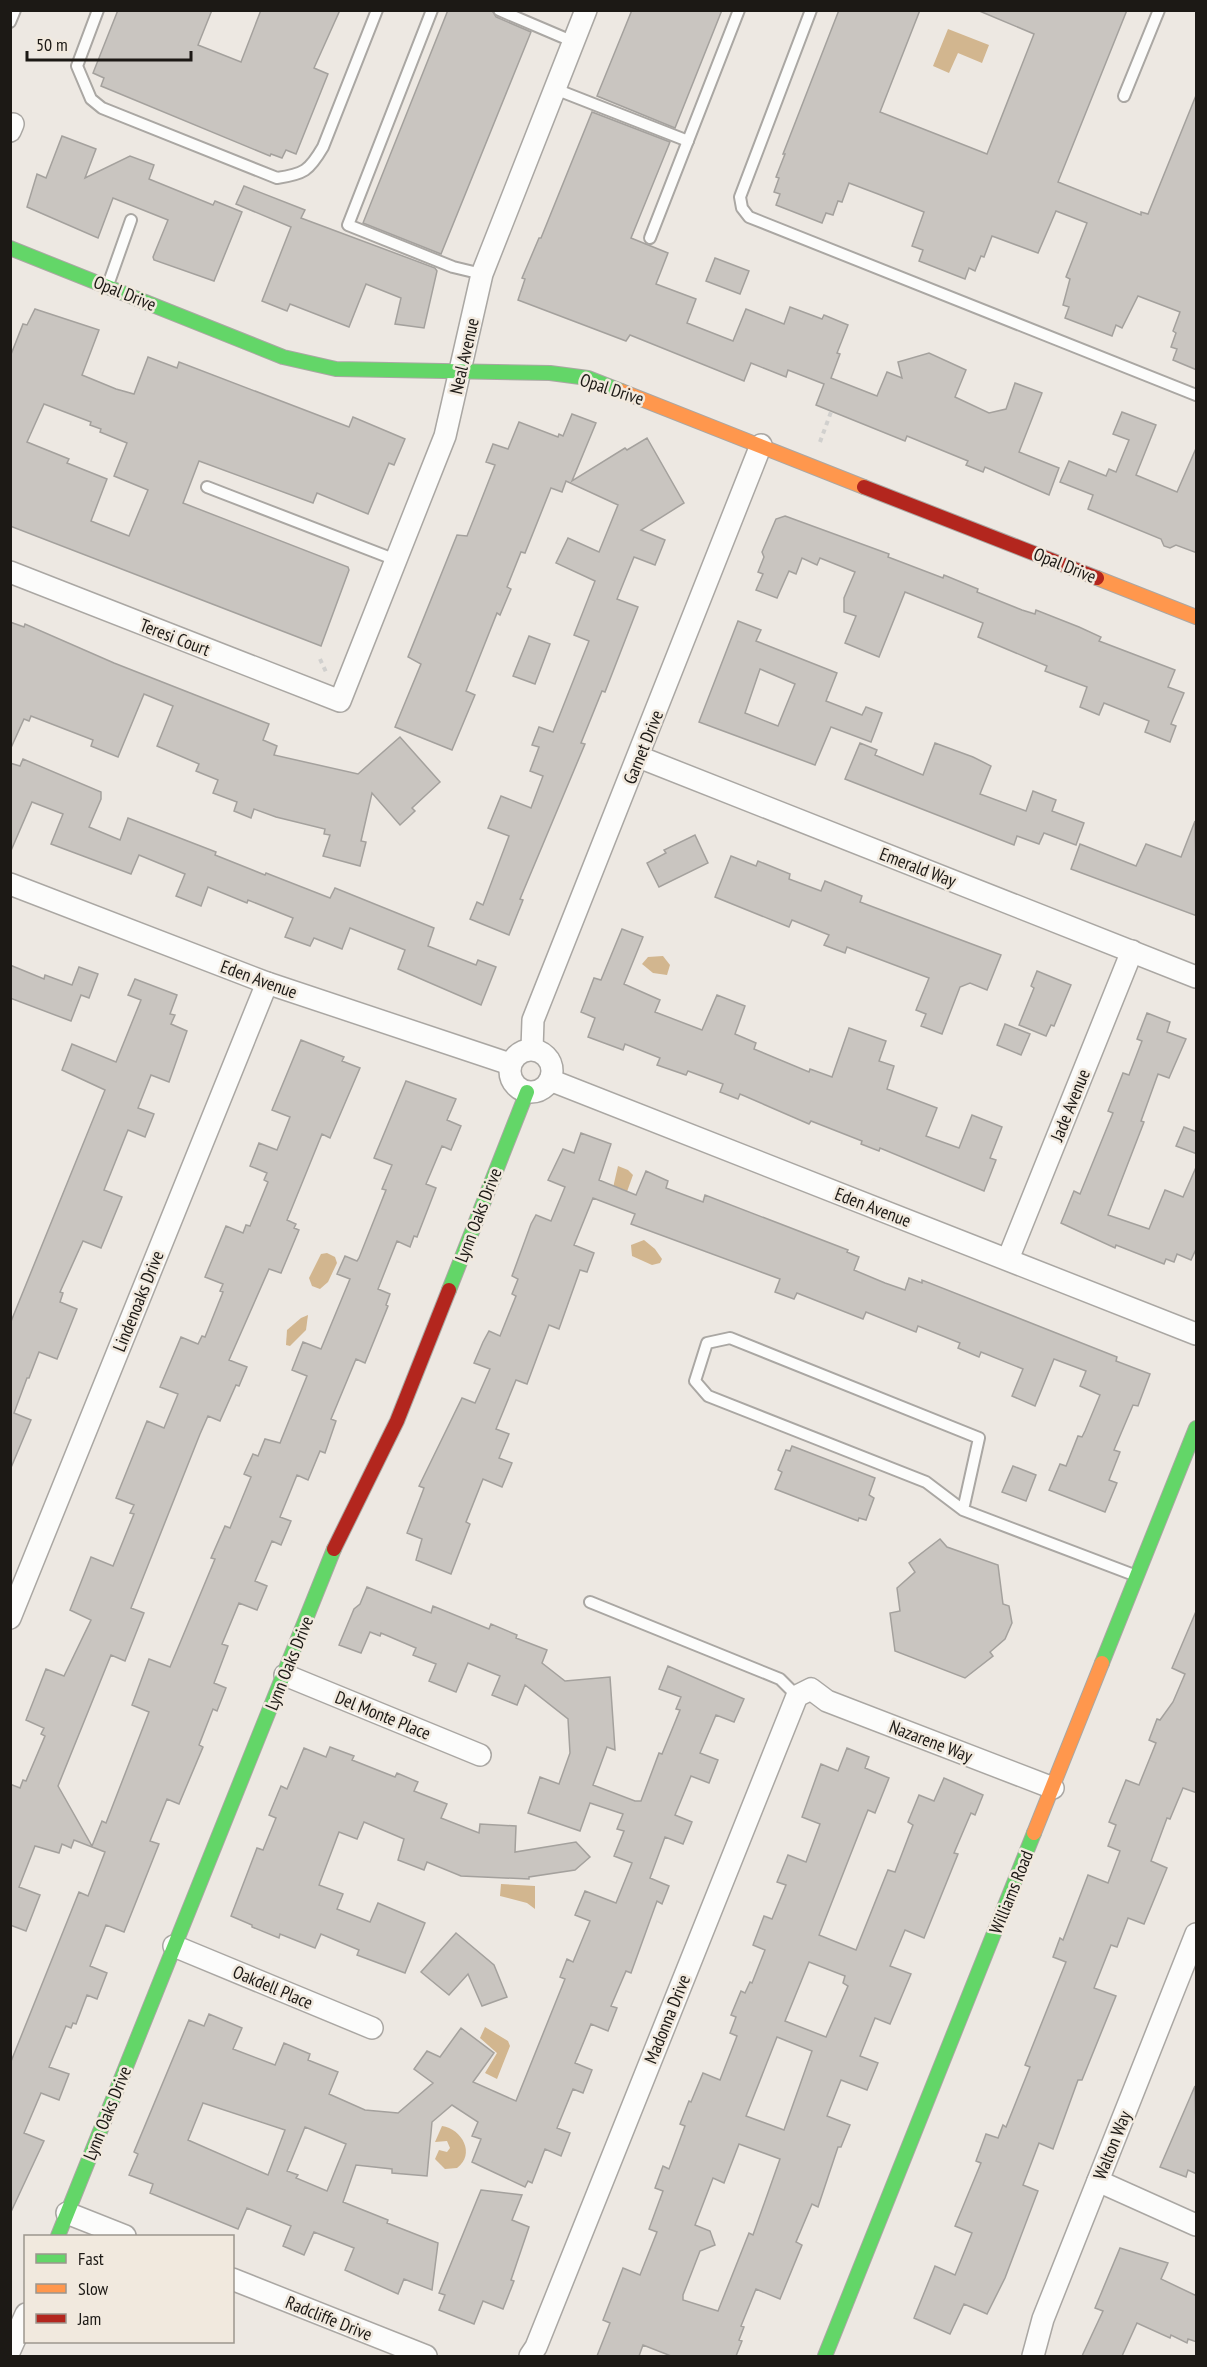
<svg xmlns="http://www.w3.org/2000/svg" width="1207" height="2367" viewBox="0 0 1207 2367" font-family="'PT Sans Narrow',sans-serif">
  <rect width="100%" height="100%" fill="#ede8e2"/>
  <g fill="#d2b68f">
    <path d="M948,29L989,45L982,63L958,53L949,73L933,66Z"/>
    <path d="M663,956L670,965L667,975L653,973L642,964L648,957Z"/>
    <path d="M618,1166L628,1170L633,1175L624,1200L612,1192Z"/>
    <path d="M644,1240L655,1249L662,1259L660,1263L652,1265L632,1256L631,1245Z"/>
    <path d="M327,1253L335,1257L337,1263L328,1282L320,1289L312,1286L309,1278L321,1254Z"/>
    <path d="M308,1315L306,1330L290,1346L286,1345L287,1330L301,1318Z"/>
    <path d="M501,1884L535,1886V1909L527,1903L500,1896Z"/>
    <path d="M485,2027L508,2041L510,2046L497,2079L485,2073L497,2053L480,2038Z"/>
    <path d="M442,2126C462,2129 476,2154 457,2168L445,2169L435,2159L439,2150L447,2152L450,2148L447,2141L435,2142Z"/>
  </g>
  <g fill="#c9c5c0" stroke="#a4a19d" stroke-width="1.5" fill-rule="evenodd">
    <path d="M118,10H212L198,45L241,62L261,10H340L314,68L328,74L296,154L286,150L282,158L271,154L270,156L101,86L104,78L93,73Z"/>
    <path d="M448,10H492L496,17L531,32L441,254L363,223Z"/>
    <path d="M632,10H722L675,128L597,96Z"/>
    <path d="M839,10H920L880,112L987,154L1034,34L977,10H1127L1058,182L1141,215V212L1148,214L1197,93V370L1173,360L1177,349L1171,347L1176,333L1173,331L1180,312L1138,296L1122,328L1116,325L1112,336L1065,318L1069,307L1063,305L1070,279L1066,277L1087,223L1056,211L1038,253L992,236L984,257L981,256L975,271L969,268L965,279L919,261L923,250L912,246L924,212L878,194L849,183L842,202L838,201L833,215L826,213L822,223L776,205L780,194L774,192L779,178L776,177L785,154H783Z"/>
    <path d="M592,112L670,142L631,238L668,253L656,284L696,299L687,323L733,341L746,309L784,324L790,307L822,319L824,315L848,325L837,353L840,354L831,378L877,396L887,372L902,378L898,362L929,353L966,370L955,397L989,413L1006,409L1015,383L1042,393L1019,452L1059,468L1049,495L985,467L983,472L966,465L968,461L907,436L905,441L816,405L824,384L788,370L786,377L751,363L744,381L630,335L626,341L518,300L525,279L522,278L539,238H541Z"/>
    <path d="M62,136L96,149L85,178L130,156L154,165L149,179L213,205L215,201L242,212L214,281L154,260L153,257L168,220L113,198L98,238L27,207L37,174L46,178Z"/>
    <path d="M244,186L305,210L301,218L435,268L437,271L424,328L395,324L401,298L366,284L349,327L290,304L287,311L262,301L291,227L236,204Z"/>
    <path d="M715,258L749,271L740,294L706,281Z"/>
    <path d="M35,309L99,330L82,375L116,389L134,394L148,357L177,368L179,362L349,427L353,417L405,439L394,465L389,463L368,514L317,493L313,503L199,461L183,503L348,567L349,570L321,646L10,526V357L23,324L27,325ZM44,404L91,422L90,425L101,429L100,432L127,443L114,476L148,490L129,536L91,521L107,479L67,463L69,459L27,442Z"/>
    <path d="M1122,412L1156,425L1136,475L1177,492L1197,446V553L1176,545L1170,548L1164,546L1161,539L1088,509L1093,495L1060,482L1069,461L1106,476L1109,469L1116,472L1129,440L1113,434Z"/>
    <path d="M572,414L596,423L572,481L625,448L627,450L647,438L684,503L641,530L665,540L655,565L634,557L617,599L638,607L605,692L602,691L581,743L585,744L520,899L523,900L509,935L470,919L477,902L483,905L509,836L488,828L501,796L531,808L543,776L530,771L539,747L532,745L539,727L553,732L589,641L574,635L595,581L556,563L568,538L599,552L618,505L566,481L562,492L551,488L525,553L521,552L507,587L511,589L500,615L497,613L466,691L475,695L452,750L395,727L421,664L408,657L457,535L467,536L477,511L495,465L486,462L493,444L508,449L519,422L558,437L559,434L563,436Z"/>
    <path d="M785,516L889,554L888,557L943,578L944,575L978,589L977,592L1022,610L1035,614L1036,610L1079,627L1101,637L1099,641L1175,670L1168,687L1184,693L1171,724L1176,726L1170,742L1145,732L1149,721L1104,703L1099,715L1080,707L1087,687L1045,671L1047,666L978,637L983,623L905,592L879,657L845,643L856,616L844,612V598L855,572L820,558L817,565L802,558L796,574L789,571L777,598L756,590L763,574L758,572L764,557L762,552L776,519Z"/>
    <path d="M738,621L761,630L756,641L837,673L826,701L862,715L866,707L882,713L871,742L831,727L815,765L699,722ZM760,669L795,684L778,726L745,713Z"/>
    <path d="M10,622L24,627L25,624L114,663L269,724L263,740L277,746L274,755L358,774L400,737L440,782L412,808L415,811L400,825L372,793L361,841L366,842L360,866L323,856L330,835L324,834L325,829L276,817L254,809L251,818L234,811L237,802L213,793L218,780L196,771L199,764L157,746L173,706L144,694L118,757L91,746L93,740L31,716L29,721L24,719L10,750Z"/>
    <path d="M529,636L550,644L535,684L513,676Z"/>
    <path d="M860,743L877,750L875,755L923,775L935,743L973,757L991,766L980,794L1026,811L1033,791L1056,800L1052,811L1084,823L1076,845L1044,833L1039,844L1017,836L1014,845L845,779Z"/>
    <path d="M23,759L101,792V799L89,827L120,840L128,818L216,852L215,855L265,875L266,873L330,898L335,888L434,928L428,946L476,965L478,960L496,967L481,1005L398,969L405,950L350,928L342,949L314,938L310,946L285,937L293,918L248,900L247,903L208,887L201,906L176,896L185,874L139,855L131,874L51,844L63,814L32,802L10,853V763L20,766Z"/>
    <path d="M1195,821L1197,916L1071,869L1080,844L1136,866L1146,844L1181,857Z"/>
    <path d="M695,835L708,863L659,887L647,863L666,853L664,850Z"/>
    <path d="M731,856L756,866L758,861L790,874L789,879L821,891L825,881L862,896L860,902L1001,955L987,990L970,983L960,987L942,1034L921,1026L926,1014L916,1010L929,978L847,947L845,953L824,945L829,935L792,920L789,927L715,897Z"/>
    <path d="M622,929L643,937L624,984L660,1000L655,1012L702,1030L717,995L745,1006L735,1034L756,1043L754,1049L809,1072L810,1069L832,1077L849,1028L886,1041L879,1061L894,1066L887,1089L937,1108L926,1136L959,1148L972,1115L1002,1127L990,1158L996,1160L984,1191L880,1148L879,1151L861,1144L862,1141L811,1121L809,1124L740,1094L738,1099L720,1092L723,1084L688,1071L686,1075L657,1065L660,1058L625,1044L623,1050L588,1037L595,1018L581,1012L594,978L601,980Z"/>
    <path d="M10,965L44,979L45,975L72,985L79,967L98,974L89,998L81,995L71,1021L10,998Z"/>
    <path d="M1037,971L1071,985L1054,1026L1051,1025L1046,1036L1019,1025L1034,988L1031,986Z"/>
    <path d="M135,979L177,995L170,1014L175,1015L171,1024L187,1031L169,1082L151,1075L138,1108L154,1114L145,1137L128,1130L104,1190L122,1197L101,1248L83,1241L60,1292L63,1293L60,1302L77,1309L57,1359L39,1352L29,1378H27L14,1413L31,1420L10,1470V1324L105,1090L62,1070L72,1044L116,1062L141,1000L128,995Z"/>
    <path d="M1147,1013L1170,1022L1167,1032L1186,1039L1169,1078L1158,1074L1141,1121L1144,1122L1108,1215L1149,1229L1165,1190L1183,1197L1197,1165V1247L1191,1260L1177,1254L1174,1262L1166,1259L1164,1264L1116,1245L1115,1248L1061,1223L1074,1191L1080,1194L1113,1113L1108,1111L1123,1073L1129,1075L1142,1041L1137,1039Z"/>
    <path d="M1005,1024L1030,1034L1021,1055L997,1045Z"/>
    <path d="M301,1040L344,1057L342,1061L360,1068L330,1138L322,1134L287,1220L296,1224L294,1228L299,1230L281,1273L269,1269L229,1360L247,1367L239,1386L236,1385L220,1421L208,1416L200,1434L131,1608L144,1613L125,1661L111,1655L58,1786L92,1846L102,1821L106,1823L149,1712L132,1705L149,1659L170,1667L215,1559L211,1558L225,1526L230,1528L251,1477L244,1474L253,1454L258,1456L265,1439L280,1443L307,1376L292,1370L303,1342L321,1349L350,1279L337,1274L345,1256L357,1261L359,1258L386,1190L382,1189L392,1165L374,1158L406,1081L456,1099L447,1120L461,1126L451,1150L442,1146L426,1184L436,1188L417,1237L414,1236L410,1247L397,1241L378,1289L390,1294L386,1305L388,1306L365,1363L356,1359L331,1419L336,1421L325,1453L320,1451L308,1480L297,1475L280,1517L291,1521L281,1545L272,1541L255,1581L267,1586L257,1610L239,1603L222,1644L228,1646L214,1683L226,1688L217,1711L213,1709L199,1745L203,1747L179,1804L167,1799L150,1841L159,1844L124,1932L106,1925L90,1966L107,1973L97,1999L87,1995L76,2024L73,2023L71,2028L66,2026L49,2067L69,2074L59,2100L41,2093L24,2133L44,2141L10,2214V2064L79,1892L88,1896L105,1852L74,1840L71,1848L62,1844L59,1853L35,1846L19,1887L40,1895L26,1931L10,1925V1784L20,1788L23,1780L26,1781L45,1736L41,1734L44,1728L26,1720L46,1669L64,1676L91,1620L70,1610L91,1557L113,1566L134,1514L130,1513L134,1505L116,1498L147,1421L164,1428L178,1394L160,1387L181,1337L198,1344L202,1336L205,1337L223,1292L220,1291L223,1284L205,1277L226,1226L243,1233L246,1225L250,1226L268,1182L264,1180L267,1173L250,1166L259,1143L277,1150L290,1117L272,1110Z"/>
    <path d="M1184,1127L1197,1132V1154L1176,1146Z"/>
    <path d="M581,1133L611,1144L599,1180L636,1195L646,1171L668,1181L666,1188L703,1202L705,1195L848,1250L847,1252L859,1257L854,1270L885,1283L905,1290L909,1278L922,1283V1280L1117,1357L1116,1361L1150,1374L1138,1406L1133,1405L1114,1450L1120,1452L1109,1480L1117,1483L1105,1512L1049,1490L1060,1464L1066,1466L1078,1436L1082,1437L1085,1431L1100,1395L1080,1386L1086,1371L1054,1359L1035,1406L1012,1396L1023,1369L981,1352L979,1357L958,1348L960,1343L918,1326L916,1332L866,1312L863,1319L797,1293L794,1299L775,1292L780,1279L631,1224L635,1214L593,1198L574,1245L594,1253L587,1272L580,1270L559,1329L549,1325L527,1384L516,1380L496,1429L509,1434L499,1458L512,1463L502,1487L483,1479L466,1522L470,1524L451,1574L416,1560L422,1539L407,1533L424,1488L419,1486L462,1398L475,1403L490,1369L474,1363L483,1342L489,1331L500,1336L516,1296L512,1294L518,1279L512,1276L531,1224L536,1215L551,1221L565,1187L548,1180L563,1149L574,1153Z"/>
    <path d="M792,1446L875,1478L869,1495L874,1498L866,1520L859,1518L858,1521L775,1489L782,1472L778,1470L786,1450L790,1451Z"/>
    <path d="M1013,1466L1036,1475L1026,1501L1002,1492Z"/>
    <path d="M940,1539L947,1547L998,1565L1003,1604L1009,1606L1012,1623L1005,1639L990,1652L993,1656L965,1678L895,1651L890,1613L900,1611L897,1588L915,1572L909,1563Z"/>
    <path d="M367,1587L431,1613L433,1606L489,1629L491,1624L517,1635L516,1638L547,1650L542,1663L565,1681L610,1677L615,1750L607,1747L593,1785L635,1801H641L659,1753L662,1754L680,1710L676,1709L681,1697L659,1689L668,1666L744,1699L734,1722L716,1715L700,1753L718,1760L709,1783L691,1776L675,1815L692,1822L683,1844L665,1837L650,1878L669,1886L662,1904L657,1901L631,1973L626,1971L611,2006L617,2008L608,2031L591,2024L575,2063L592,2070L583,2093L573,2089L557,2128L570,2133L561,2156L545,2149L532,2183L528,2181L525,2187L472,2162L481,2139L472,2136L478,2122L452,2105L432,2122L427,2176L392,2173V2169L356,2165L343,2202L388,2220L387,2223L438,2243L432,2290L404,2279L398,2294L345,2270L354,2248L314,2232L304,2255L283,2246L291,2226L247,2208L238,2229L150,2193L153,2184L129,2175L138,2154L134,2152L189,2020L204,2026L209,2014L242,2028L233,2049L275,2065L284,2043L310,2054L308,2060L338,2072L329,2094L365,2110L398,2113L433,2083L414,2069L427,2051L440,2057L461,2028L494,2053L473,2082L516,2101L565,1979L560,1977L567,1959L573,1962L590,1921L575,1915L585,1891L616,1903L632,1863L614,1856L624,1831L617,1829L623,1814L590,1803L580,1831L528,1813L540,1777L559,1784L570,1753L568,1719L525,1685L517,1705L492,1695L500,1676L468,1663L456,1692L429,1681L436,1664L413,1655L416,1648L381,1633L380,1636L370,1632L361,1653L339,1645L354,1609L360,1604ZM203,2103L285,2130L268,2175L188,2140ZM305,2127L346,2144L327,2191L296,2178L298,2175L287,2171Z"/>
    <path d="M1197,1609V1793L1183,1788L1170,1819L1167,1818L1151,1861L1167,1868L1144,1924L1128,1918L1117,1947L1111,1945L1094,1988L1116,1996L1082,2080H1078L1053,2149L1039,2143L1023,2185L1038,2191L1005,2278L987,2314L964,2304L950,2334L914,2318L935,2266L955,2275L972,2233L955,2226L981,2163L976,2161L986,2134L998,2138L1003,2125L1006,2127L1030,2067L1025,2065L1066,1962L1053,1957L1060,1938L1063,1940L1088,1875L1108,1883L1120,1851L1108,1846L1116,1825L1109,1822L1126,1780L1139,1785L1156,1743L1149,1740L1157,1719L1160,1720L1173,1702L1185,1674L1172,1668Z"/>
    <path d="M330,1747L354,1756L352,1760L395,1777L397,1773L418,1782L414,1791L447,1804L441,1818L479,1833L480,1824L516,1826L515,1852L576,1842L590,1857L575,1870L529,1877V1879L461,1876L427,1862L424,1870L398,1860L404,1839L364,1822L357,1839L339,1832L319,1885L343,1894L337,1909L370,1922L378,1903L425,1923L405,1973L357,1955L359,1950L321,1934L315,1948L280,1934L279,1938L252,1927V1925L231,1916L257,1848L263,1850L276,1818L269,1815L281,1786L287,1789L304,1748L326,1757Z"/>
    <path d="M847,1748L869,1757L865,1768L889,1778L875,1813L868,1810L819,1935L856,1950L888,1870L895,1872L913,1825L908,1822L919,1795L934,1801L944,1778L983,1795L975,1815L971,1813L954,1853L958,1854L924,1938L905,1930L890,1966L911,1974L890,2024L875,2018L860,2056L878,2063L867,2090L841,2080L827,2116L850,2125L841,2147H838L818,2207L812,2204L796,2242L802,2245L780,2299L756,2289L741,2326L744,2327L739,2340L742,2341L736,2356H671L643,2345L639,2356H597L610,2323L603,2320L623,2268L640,2275L657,2232L649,2229L663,2191L655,2188L663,2166L669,2169L685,2126L680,2124L689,2101L691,2102L703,2073L720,2080L737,2036L730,2033L736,2017L731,2015L741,1991L745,1993L750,1982L752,1983L765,1950L753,1945L764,1916L772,1919L786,1885L777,1882L788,1855L806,1862L820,1824L802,1817L821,1764L838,1771ZM809,1962L845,1976L843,1983L848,1986L826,2037L785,2021ZM777,2037L812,2051L784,2130L746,2116ZM739,2144L780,2159L753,2235L749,2233L718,2311L683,2300V2295L700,2251L715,2245L710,2231L695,2225L713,2178L724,2183Z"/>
    <path d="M456,1933L494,1965L507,1997L482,2006L468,1974L449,1995L421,1972Z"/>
    <path d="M1195,2086L1197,2174L1188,2170L1186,2177L1160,2167Z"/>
    <path d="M481,2190L522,2195L512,2220L529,2227L511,2280L514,2281L503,2309L483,2301L474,2324L439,2310L445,2295L439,2293Z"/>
    <path d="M1120,2248L1168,2263L1161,2279L1197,2296V2342L1188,2339L1187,2343L1171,2335L1170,2338L1137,2323L1122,2356H1082L1103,2311L1095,2308Z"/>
  </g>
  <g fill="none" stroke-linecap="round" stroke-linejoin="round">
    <g stroke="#aaa7a3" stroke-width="14">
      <g id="lane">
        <path d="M98,10L77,66L91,99L102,108L277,178C304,174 309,171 323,147L377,10"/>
        <path d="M432,10L348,225L453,267L482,274"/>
        <path d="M499,10L574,42"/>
        <path d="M811,10L740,197L742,208L749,217L1196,395"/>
        <path d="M10,22L15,10"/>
        <path d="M555,89L688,141"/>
        <path d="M1124,96L1159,10"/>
        <path d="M650,238L739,10"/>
        <path d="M108,285L131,220"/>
        <path d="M207,487L396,560"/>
        <path d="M963,1510L979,1438L730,1338L707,1343L695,1381L708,1396L926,1482L963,1510L1134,1575"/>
        <path d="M590,1602L780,1679L797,1696"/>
      </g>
    </g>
    <g stroke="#aaa7a3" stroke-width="24">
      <g id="street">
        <path d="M10,131L13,124"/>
        <path d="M10,572L340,701L445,436L482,274L586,10"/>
        <path d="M639,757L1196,977"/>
        <path d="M10,884L267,983L510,1064"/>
        <path d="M532,1049L533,1020L761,445"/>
        <circle cx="531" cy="1071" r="21"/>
        <path d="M550,1080L1196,1334"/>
        <path d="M1008,1259L1132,951"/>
        <path d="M10,1618L267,983"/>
        <path d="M285,1675L480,1755"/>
        <path d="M174,1946L372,2028"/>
        <path d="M1098,2181L1196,2225"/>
        <path d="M67,2213L125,2236"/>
        <path d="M232,2279L426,2356"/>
        <path d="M10,2350L26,2314"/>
        <path d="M530,2356L536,2347L797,1696L811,1689L827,1701L1053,1788"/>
        <path d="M1033,2356L1043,2319L1196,1934"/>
      </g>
    </g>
    <g stroke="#aaa7a3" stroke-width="16">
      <g id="fast">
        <path d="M10,248L283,357L336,369L550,373L588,378L621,391"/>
        <path d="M449,1290L527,1092"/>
        <path d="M1102,1663L1196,1428"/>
        <path d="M58,2236L334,1549"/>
        <path d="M825,2356L1034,1833"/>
      </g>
    </g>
    <g stroke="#aaa7a3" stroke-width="16">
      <g id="slow">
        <path d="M621,391L864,487"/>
        <path d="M1097,578L1196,617"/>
        <path d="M1034,1833L1102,1663"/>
      </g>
    </g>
    <g stroke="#aaa7a3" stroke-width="16">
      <g id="jam">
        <path d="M864,487L1097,578"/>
        <path d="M334,1549L397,1421L449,1290"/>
      </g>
    </g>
    <g stroke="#d1d0ce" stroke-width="4" stroke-dasharray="4.5 4.5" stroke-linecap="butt">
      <path d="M820,442L831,412"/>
      <path d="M320,659L326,672"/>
    </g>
    <use href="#lane" stroke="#fcfcfb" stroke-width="10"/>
    <use href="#street" stroke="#fcfcfb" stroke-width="21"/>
    <use href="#fast" stroke="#63d668" stroke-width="14"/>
    <use href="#slow" stroke="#ff974d" stroke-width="14"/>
    <use href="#jam" stroke="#b3261e" stroke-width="14"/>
  </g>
  <g text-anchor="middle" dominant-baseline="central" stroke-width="5" stroke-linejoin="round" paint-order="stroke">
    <g font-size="18" fill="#1c1915" stroke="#f1e9de">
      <text transform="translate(125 293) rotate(22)">Opal Drive</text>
      <text transform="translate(464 356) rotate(-77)">Neal Avenue</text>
      <text transform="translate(612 389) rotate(18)">Opal Drive</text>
      <text transform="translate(1065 565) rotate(22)">Opal Drive</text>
      <text transform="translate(175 637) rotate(21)">Teresi Court</text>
      <text transform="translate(643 747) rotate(-68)">Garnet Drive</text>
      <text transform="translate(918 867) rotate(21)">Emerald Way</text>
      <text transform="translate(259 979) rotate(20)">Eden Avenue</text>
      <text transform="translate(1070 1105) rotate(-68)">Jade Avenue</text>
      <text transform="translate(873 1207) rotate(21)">Eden Avenue</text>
      <text transform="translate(478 1215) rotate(-69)">Lynn Oaks Drive</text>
      <text transform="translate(138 1301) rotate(-68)">Lindenoaks Drive</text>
      <text transform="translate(289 1663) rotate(-68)">Lynn Oaks Drive</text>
      <text transform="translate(383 1715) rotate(22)">Del Monte Place</text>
      <text transform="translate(931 1741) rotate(21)">Nazarene Way</text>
      <text transform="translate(1011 1892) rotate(-68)">Williams Road</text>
      <text transform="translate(273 1987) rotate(23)">Oakdell Place</text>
      <text transform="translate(667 2019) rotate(-68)">Madonna Drive</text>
      <text transform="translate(107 2113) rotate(-68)">Lynn Oaks Drive</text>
      <text transform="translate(1112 2145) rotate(-68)">Walton Way</text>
      <text transform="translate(329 2318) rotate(22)">Radcliffe Drive</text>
    </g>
  </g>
  <rect width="1207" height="2367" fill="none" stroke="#1c1915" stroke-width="24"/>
  <rect x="24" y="2235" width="210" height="108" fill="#f1e9de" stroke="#9c968e" stroke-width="1.5"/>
  <rect x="36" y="2254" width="30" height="9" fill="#63d668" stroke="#9c968e" stroke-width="1.5"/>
  <text x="78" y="2265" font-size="18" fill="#1c1915">Fast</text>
  <rect x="36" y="2284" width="30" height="9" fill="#ff974d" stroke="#9c968e" stroke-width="1.5"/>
  <text x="78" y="2295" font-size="18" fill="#1c1915">Slow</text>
  <rect x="36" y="2314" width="30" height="9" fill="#b3261e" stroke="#9c968e" stroke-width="1.5"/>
  <text x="78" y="2325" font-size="18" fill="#1c1915">Jam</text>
  <path d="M27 51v9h164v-9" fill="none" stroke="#1c1915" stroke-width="3"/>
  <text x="36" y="51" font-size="18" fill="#1c1915" stroke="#f1e9de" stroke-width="4.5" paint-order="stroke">50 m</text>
</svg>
